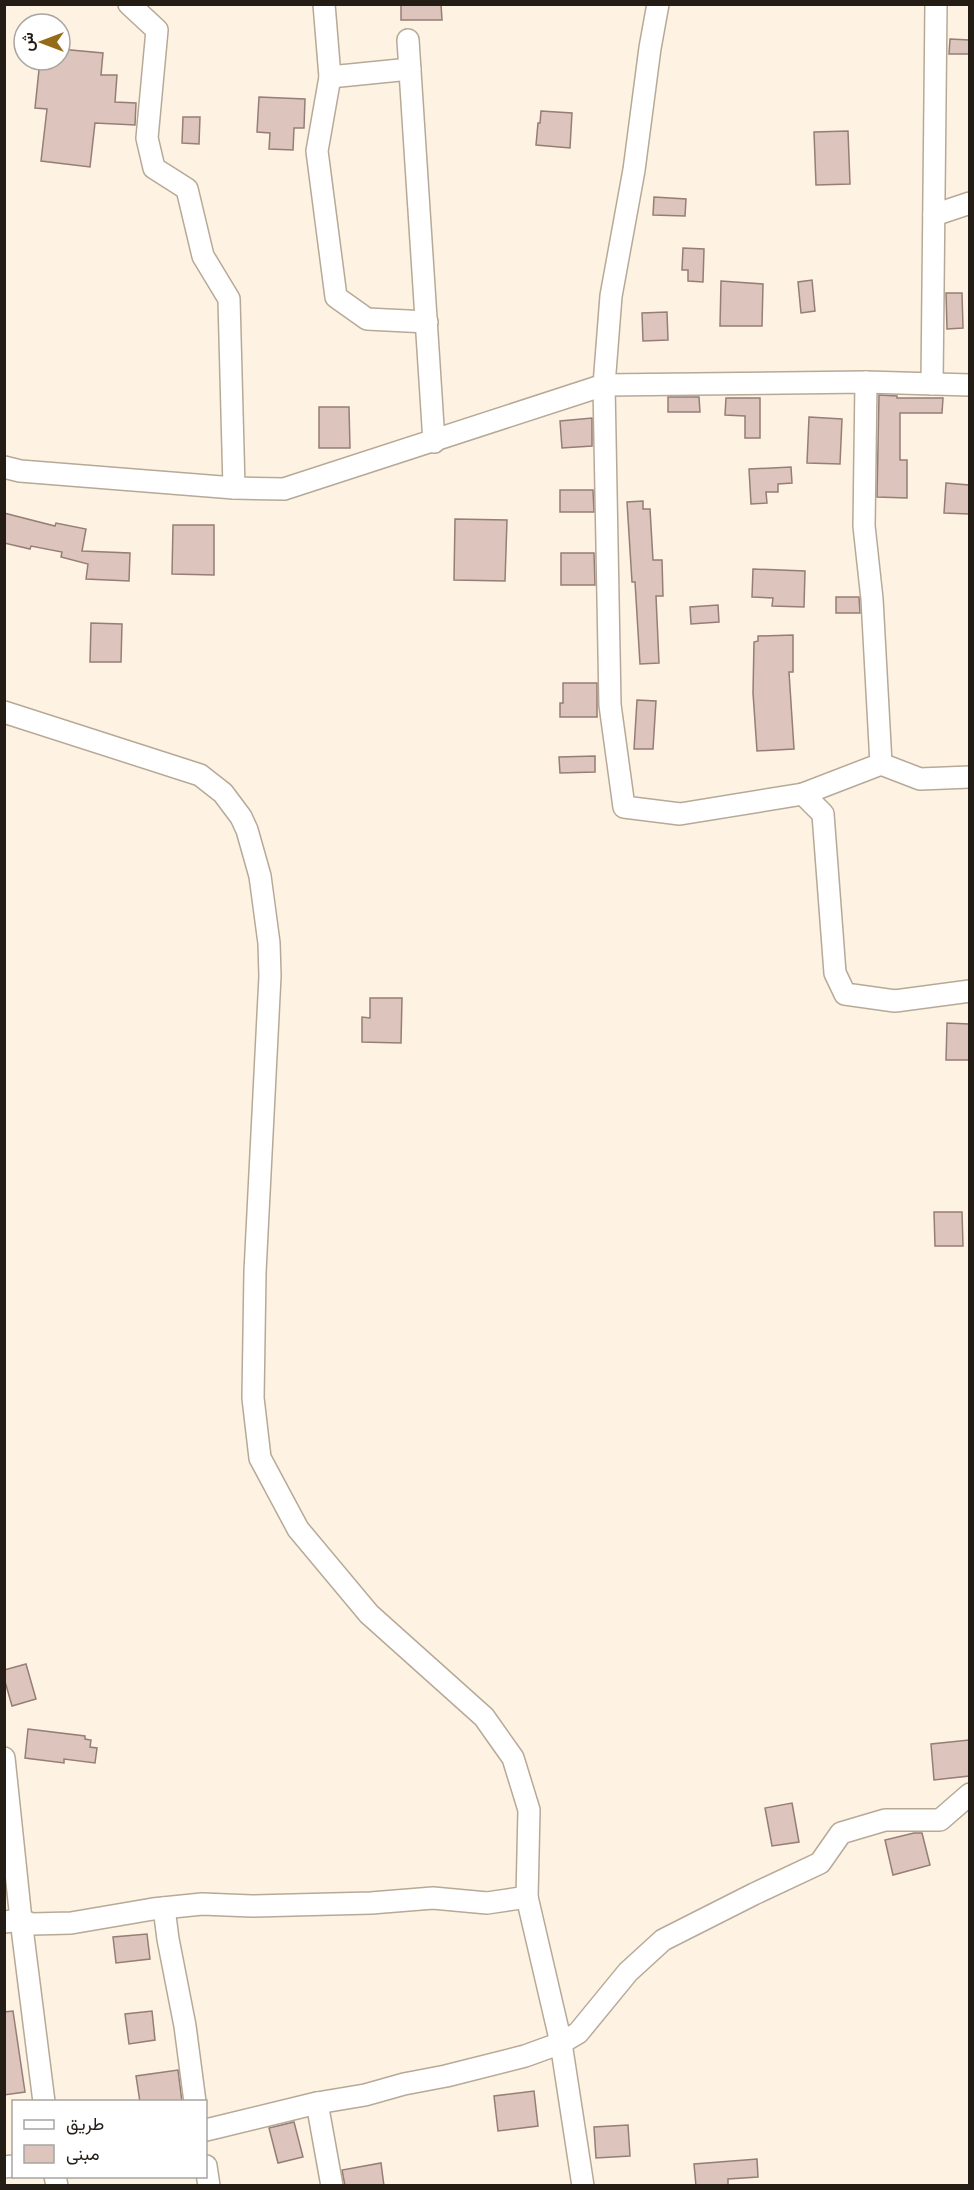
<svg xmlns="http://www.w3.org/2000/svg" width="974" height="2190" viewBox="0 0 974 2190" font-family="Jost,Vazirmatn,sans-serif">
  <rect width="100%" height="100%" fill="#fef2e2"/>
  <g fill="#ddc4bc" stroke="#957e77" stroke-width="1.5">
    <path d="M401,4H441L442,20H401Z"/>
    <path d="M950,39L969,40V54H949Z"/>
    <path d="M60,49L103,53L101,75H117L115,102L136,103L135,125L95,123L90,167L41,161L47,109L35,108L40,60H60Z"/>
    <path d="M259,97L305,99L304,128H294L293,150L269,149L270,133L257,132Z"/>
    <path d="M541,111L572,113L570,148L536,145L538,123H540Z"/>
    <path d="M183,117H200L199,144L182,143Z"/>
    <path d="M848,131L850,184L816,185L814,132Z"/>
    <path d="M654,197L686,199L685,216L653,215Z"/>
    <path d="M683,248L704,249L703,282L688,281V270H682Z"/>
    <path d="M812,280L815,311L801,313L798,282Z"/>
    <path d="M721,281L763,284L762,326H720Z"/>
    <path d="M946,293H962L963,328L947,329Z"/>
    <path d="M667,312L668,340L643,341L642,313Z"/>
    <path d="M879,395L897,396V398H943L942,413H900V460H907V498L877,497Z"/>
    <path d="M668,397H699L700,412H668Z"/>
    <path d="M726,398H760V438H745V416L725,415Z"/>
    <path d="M319,407H349L350,448H319Z"/>
    <path d="M809,417L842,419L840,464L807,463Z"/>
    <path d="M592,418V446L562,448L560,421Z"/>
    <path d="M791,467L792,483L778,484V492H766L767,503L751,504L749,469Z"/>
    <path d="M946,483L969,485V514L944,513Z"/>
    <path d="M560,490H593L594,512H560Z"/>
    <path d="M643,501V509H650L653,560H662L663,596H656L659,663L640,664L635,582H632L627,502Z"/>
    <path d="M4,513L55,526L56,523L86,529L82,551L130,553L129,581L86,579L88,564L61,557L62,552L31,546L30,549L4,543Z"/>
    <path d="M455,519L507,520L505,581L454,580Z"/>
    <path d="M173,525H214V575L172,574Z"/>
    <path d="M561,553H594L595,585H561Z"/>
    <path d="M753,569L805,571L804,607L772,606L773,598L752,597Z"/>
    <path d="M836,597H859L860,613H836Z"/>
    <path d="M718,605L719,622L691,624L690,607Z"/>
    <path d="M91,623L122,624L121,662H90Z"/>
    <path d="M793,635V672H789L794,749L757,751L753,693L754,642L758,641V636Z"/>
    <path d="M563,683H597V717H560V703H563Z"/>
    <path d="M637,700L656,701L653,749H634Z"/>
    <path d="M595,756V772L560,773L559,757Z"/>
    <path d="M370,998H402L401,1043L362,1042V1017L370,1018Z"/>
    <path d="M947,1023L969,1024V1060H946Z"/>
    <path d="M934,1212H962L963,1246H935Z"/>
    <path d="M26,1664L36,1699L12,1706L4,1678V1670Z"/>
    <path d="M28,1729L85,1736V1739L91,1740L90,1747L97,1748L95,1763L64,1759V1763L25,1758Z"/>
    <path d="M969,1740V1776L934,1780L931,1744Z"/>
    <path d="M792,1803L799,1842L772,1846L765,1808Z"/>
    <path d="M914,1833H922L930,1865L893,1875L885,1840Z"/>
    <path d="M147,1934L150,1959L116,1963L113,1937Z"/>
    <path d="M13,2011L25,2092L4,2095V2012Z"/>
    <path d="M152,2011L155,2040L129,2044L125,2014Z"/>
    <path d="M178,2070L182,2102H140L136,2076Z"/>
    <path d="M534,2091L538,2126L498,2131L494,2096Z"/>
    <path d="M294,2122L303,2157L278,2163L269,2128Z"/>
    <path d="M628,2125L630,2156L596,2158L594,2127Z"/>
    <path d="M757,2159L758,2177L728,2179V2186H696L694,2164Z"/>
    <path d="M381,2163L384,2186H345L342,2170Z"/>
  </g>
  <g fill="none" stroke-linecap="round" stroke-linejoin="round">
    <g stroke="#b7a997" stroke-width="24">
      <g id="minor">
        <path d="M129,4L157,30L147,138L154,168L187,189L203,256L229,299L234,488"/>
        <path d="M324,4L330,77L317,151L336,297L367,319L427,322"/>
        <path d="M658,4L650,48L634,170L611,296L604,385L610,705L624,807L680,814L803,794L823,814L835,973L845,994L895,1001L970,991"/>
        <path d="M408,40L434,442"/>
        <path d="M330,77L410,69"/>
        <path d="M934,215L970,203"/>
        <path d="M932,384L936,4"/>
        <path d="M4,467L20,471L234,488L284,489L604,385L866,382L970,385"/>
        <path d="M4,712L200,775L223,793L241,817L247,830L260,876L269,943L270,976L255,1272L253,1398L260,1458L298,1529L369,1614L484,1717L513,1758L529,1810L527,1897L561,2043L583,2186"/>
        <path d="M881,764L920,779L970,777"/>
        <path d="M803,794L881,764L872,599L864,526L866,382"/>
        <path d="M4,1758L21,1920L44,2102"/>
        <path d="M164,1908L168,1939L185,2026L195,2102"/>
        <path d="M4,1922L21,1920L32,1924L71,1923L153,1909L202,1904L252,1906L371,1903L433,1898L487,1903L527,1897"/>
        <path d="M317,2103L332,2186"/>
        <path d="M206,2130L317,2103L365,2095L404,2084L446,2076L525,2056L561,2043L578,2033L628,1972L663,1940L754,1894L820,1863L841,1833L885,1820H940L970,1794"/>
        <path d="M206,2166L209,2186"/>
        <path d="M4,2167L14,2166"/>
        <path d="M55,2176L57,2186"/>
      </g>
    </g>
    <use href="#minor" stroke="#fff" stroke-width="21"/>
  </g>
  <rect width="974" height="2190" fill="none" stroke="#231d16" stroke-width="12"/>
  <rect x="12" y="2100" width="195" height="78" fill="#ffffff" stroke="#a7a5a2" stroke-width="1.5"/>
  <rect x="24" y="2120" width="30" height="9" fill="#ffffff" stroke="#a7a5a2" stroke-width="1.5"/>
  <text x="66" y="2130" font-size="18" fill="#231d16">طريق</text>
  <rect x="24" y="2145" width="30" height="18" fill="#ddc4bc" stroke="#a7a5a2" stroke-width="1.5"/>
  <text x="66" y="2160" font-size="18" fill="#231d16">مبنى</text>
  <g transform="translate(42 42) rotate(270)"><circle r="28" fill="#ffffff" stroke="#a7a5a2" stroke-width="1.5"/>
  <path d="M0-4.5L10 22L0 15L-10 22Z" fill="#966b18"/>
  <text y="-9" font-size="16" font-weight="bold" text-anchor="middle" fill="#231d16">ش</text>
  </g>
</svg>
